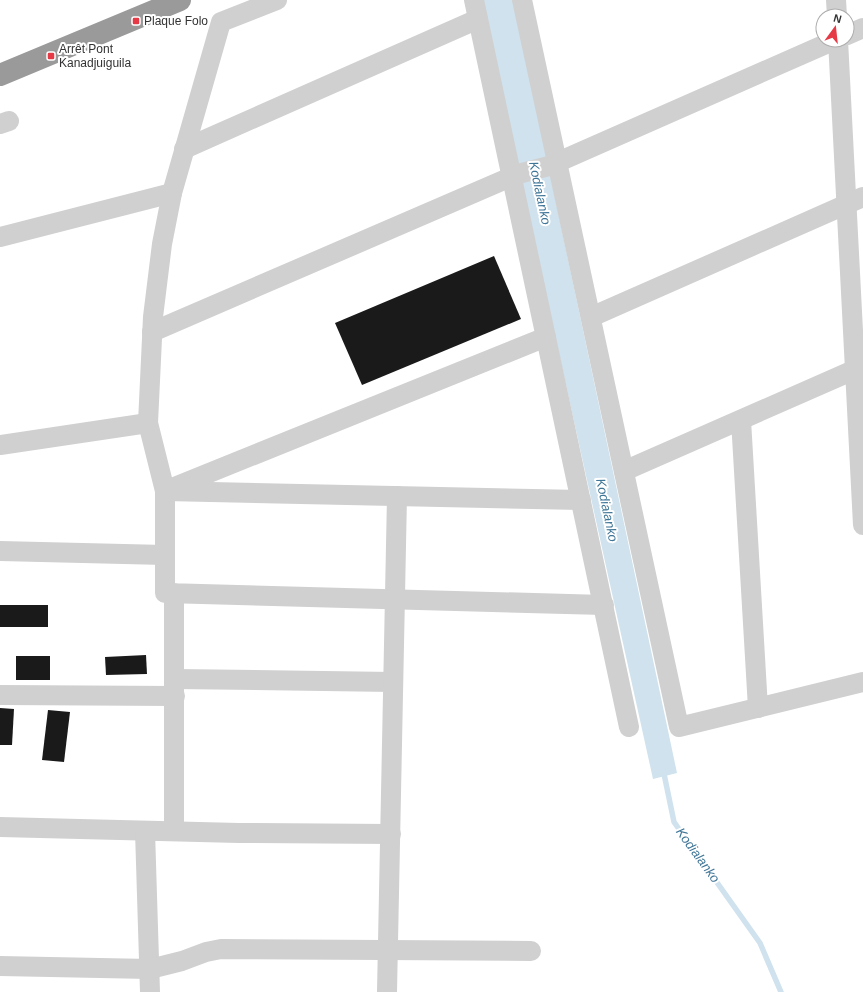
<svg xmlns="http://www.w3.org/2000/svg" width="863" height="992" viewBox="0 0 863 992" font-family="Helvetica,sans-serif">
  <rect width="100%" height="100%" fill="#fff"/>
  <path fill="#cfe2ee" d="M481,0H513L677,773L653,779Z"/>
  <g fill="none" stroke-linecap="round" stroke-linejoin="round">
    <path stroke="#cfe2ee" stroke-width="5.5" d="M663,769L674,822L760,943L781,992"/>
  </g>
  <g fill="#1a1a1a">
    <path d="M494,256L521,319L362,385L335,323Z"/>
    <rect x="0" y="605" width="48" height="22"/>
    <path d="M146,655L147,674L106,675L105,657Z"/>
    <rect x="16" y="656" width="34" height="24"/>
    <path d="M0,708L14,709L12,745H0Z"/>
    <path d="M48,710L70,712L64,762L42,760Z"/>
  </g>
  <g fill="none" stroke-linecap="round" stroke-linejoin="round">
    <g stroke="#d0d0d0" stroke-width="20">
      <path d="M277,0L221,22L172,193L162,244L153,317L148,423L165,491V593L604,605"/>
      <path d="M474,0L629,727"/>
      <path d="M522,0L679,727L863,682"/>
      <path d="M836,0L837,16"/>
      <path d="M847,35L863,28"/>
      <path d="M838,40L863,525"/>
      <path d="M0,124L9,121"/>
      <path d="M184,149L478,19"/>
      <path d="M0,237L172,193"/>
      <path d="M591,317L863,197"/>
      <path d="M152,332L518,174L549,166L835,40"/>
      <path d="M741,420L758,708"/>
      <path d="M0,445L148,423"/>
      <path d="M624,471L863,366"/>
      <path d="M172,488L546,337"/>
      <path d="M165,491L581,500"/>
      <path d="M0,551L165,555"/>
      <path d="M174,593V831"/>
      <path d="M175,679L393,682"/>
      <path d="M0,695L175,696"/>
      <path d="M0,827L239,833L391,834"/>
      <path d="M145,831L150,992"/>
      <path d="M0,966L150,969L182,961L206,952L221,949L531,951"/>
      <path d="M387,992L397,496"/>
    </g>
    <path stroke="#9a9a9a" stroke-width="22" d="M0,75L180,0"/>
  </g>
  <g fill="#e63946" stroke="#fff" stroke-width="1.5">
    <rect x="132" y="17" width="8" height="8" rx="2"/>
    <rect x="47" y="52" width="8" height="8" rx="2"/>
  </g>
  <g text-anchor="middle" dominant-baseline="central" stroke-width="4" stroke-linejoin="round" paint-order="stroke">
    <g font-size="12" fill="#333" stroke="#fff" text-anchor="start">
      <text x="144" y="21">Plaque Folo</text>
      <text x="59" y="49">Arrêt Pont<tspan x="59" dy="14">Kanadjuiguila</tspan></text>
    </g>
    <g font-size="13" font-style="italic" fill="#3f7597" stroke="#fff">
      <text transform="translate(540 193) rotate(78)">Kodialanko</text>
      <text transform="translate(607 510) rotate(78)">Kodialanko</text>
      <text transform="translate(698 855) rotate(54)">Kodialanko</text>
    </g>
  </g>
  <g transform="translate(835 28) rotate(15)"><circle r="19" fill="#ffffff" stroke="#adadad"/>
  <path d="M0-3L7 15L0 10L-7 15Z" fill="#e63946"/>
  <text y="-6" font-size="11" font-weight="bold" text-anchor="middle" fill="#333333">N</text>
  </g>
</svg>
